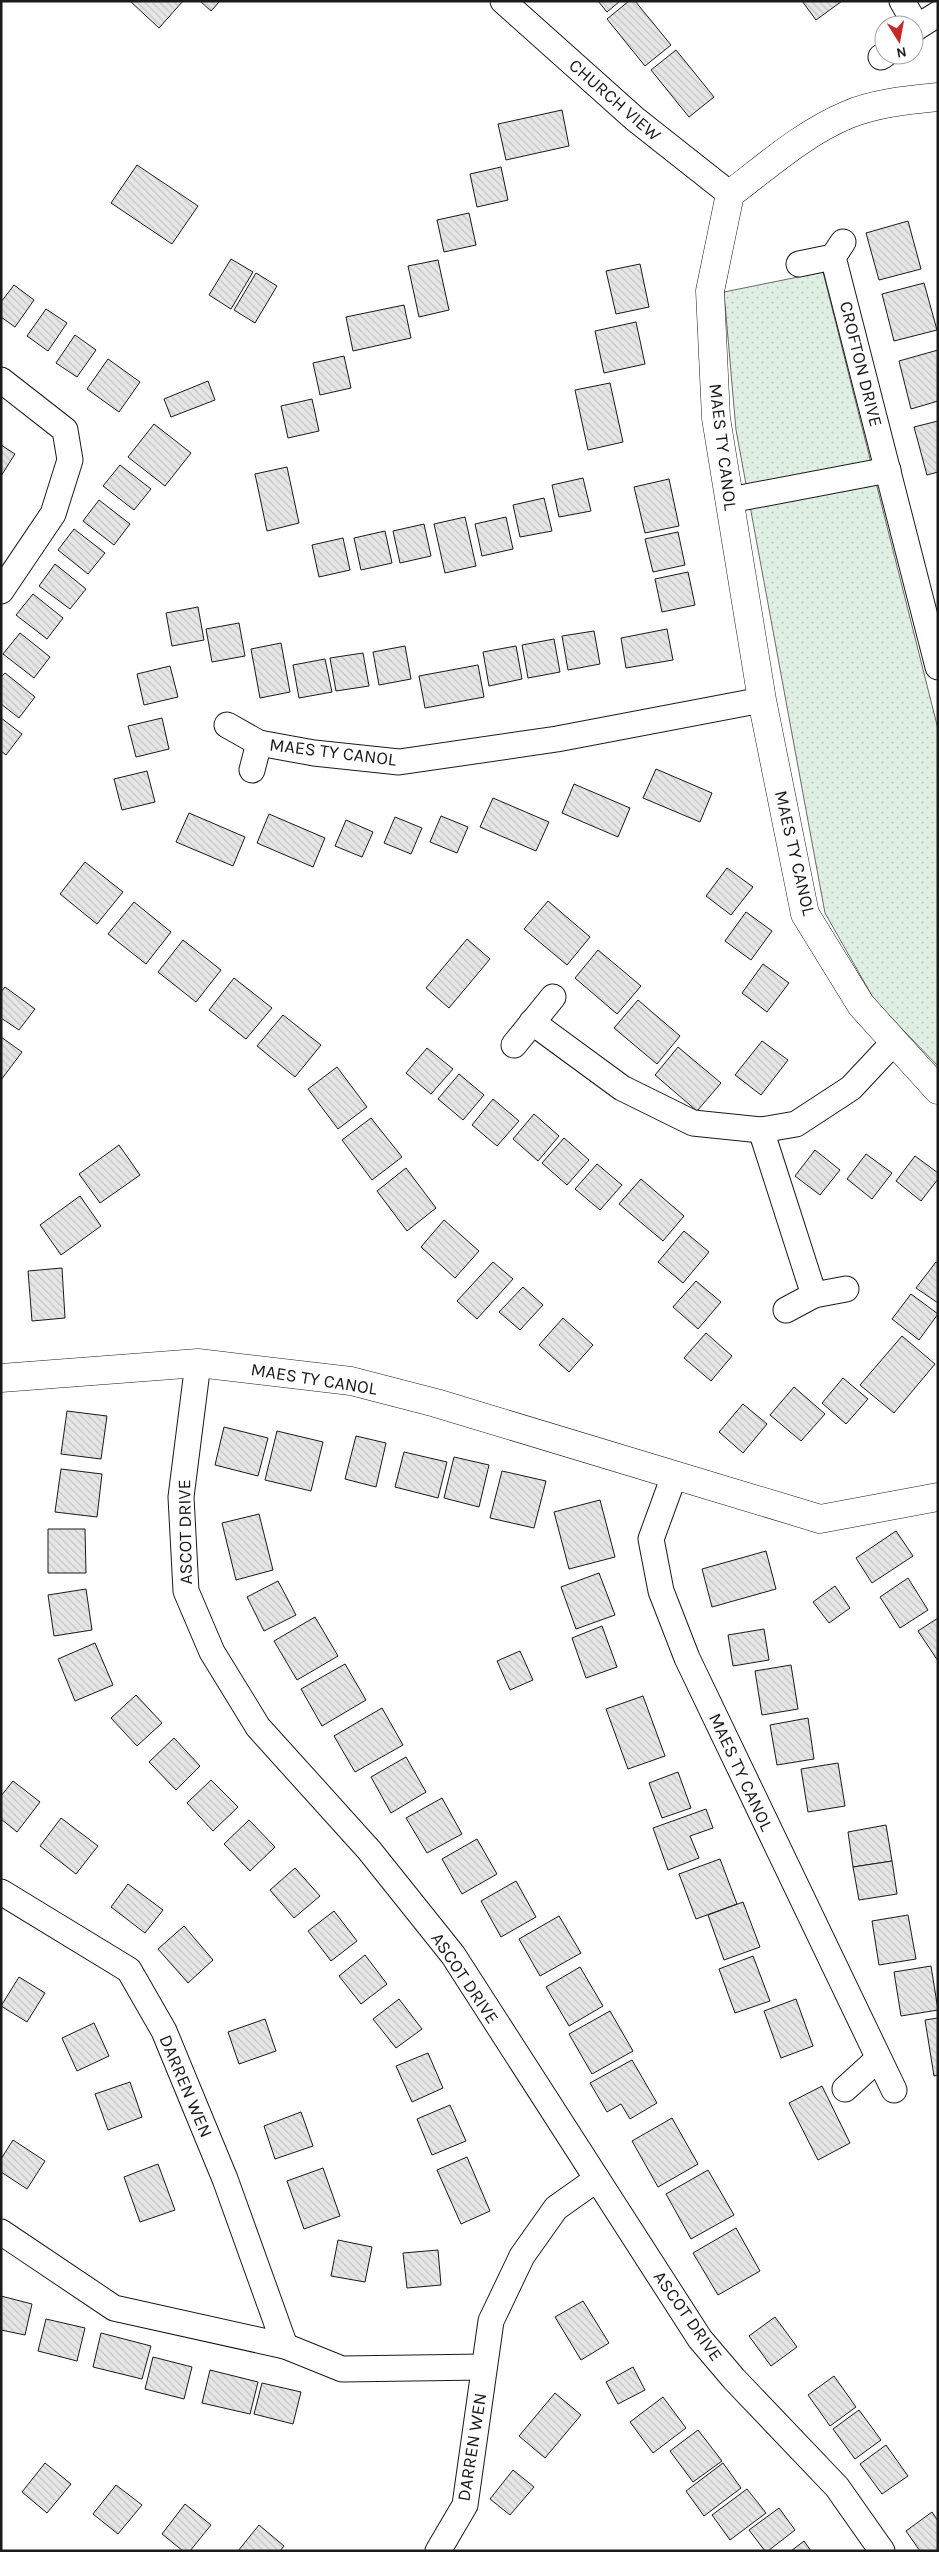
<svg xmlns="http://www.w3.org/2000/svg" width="939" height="2552" viewBox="0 0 939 2552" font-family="Karla,sans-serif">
  <defs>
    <pattern id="grass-dots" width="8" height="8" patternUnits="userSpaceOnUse" patternTransform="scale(1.25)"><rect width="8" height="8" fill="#e0efe3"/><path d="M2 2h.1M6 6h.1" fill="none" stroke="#c0ccc2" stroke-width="1.8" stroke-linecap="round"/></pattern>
    <pattern id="building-back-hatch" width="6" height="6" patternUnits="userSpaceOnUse" patternTransform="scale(1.25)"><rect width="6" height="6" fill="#e6e6e6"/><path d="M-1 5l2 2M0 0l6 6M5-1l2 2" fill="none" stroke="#c5c5c5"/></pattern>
  </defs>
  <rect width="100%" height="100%" fill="#fff"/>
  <path fill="url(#grass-dots)" stroke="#6a6a6a" d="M823,272L938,729V1066L875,1001L825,913L736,430L724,292Z"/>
  <g fill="url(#building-back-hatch)" stroke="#1a1a1a">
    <path d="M130,1H183L159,28Z"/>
    <path d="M200,1H220L211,11Z"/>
    <path d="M598,1H620L607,12Z"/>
    <path d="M629,1H635L671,45L645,66L607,19Z"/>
    <path d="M802,1H842L816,20Z"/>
    <path d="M676,50L714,97L689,117L651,70Z"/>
    <path d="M562,110L569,146L506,160L498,124Z"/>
    <path d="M137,165L198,206L172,244L111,203Z"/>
    <path d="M501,167L508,200L477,207L470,174Z"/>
    <path d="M469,213L476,245L444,252L437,220Z"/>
    <path d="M908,221L921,269L879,280L866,233Z"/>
    <path d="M231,259L253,272L231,309L209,295Z"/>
    <path d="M438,260L449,310L419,317L408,266Z"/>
    <path d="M640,264L649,307L616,314L606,271Z"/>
    <path d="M256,273L277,286L255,323L234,310Z"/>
    <path d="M924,283L937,330L894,341L882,294Z"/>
    <path d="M14,285L34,300L15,327L1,317V302Z"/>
    <path d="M404,305L411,338L353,351L346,317Z"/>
    <path d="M46,309L67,323L48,351L27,336Z"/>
    <path d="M636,322L645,364L604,373L595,331Z"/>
    <path d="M75,335L96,350L77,377L56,363Z"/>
    <path d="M938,350V401L911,409L899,361Z"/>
    <path d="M344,356L351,388L320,395L313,363Z"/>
    <path d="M108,359L140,382L119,412L87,389Z"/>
    <path d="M208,381L215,400L171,417L164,399Z"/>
    <path d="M610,383L623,442L588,450L575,390Z"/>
    <path d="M312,399L319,431L288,438L281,406Z"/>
    <path d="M938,421V472L927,475L914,427Z"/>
    <path d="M154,424L191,453L165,486L128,457Z"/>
    <path d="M1,445L15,454L1,476Z"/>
    <path d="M120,465L151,489L134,510L103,486Z"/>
    <path d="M287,467L299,523L267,531L255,474Z"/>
    <path d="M583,478L591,511L559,517L552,485Z"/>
    <path d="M669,479L679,526L645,533L634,487Z"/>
    <path d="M544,498L552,531L520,537L513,505Z"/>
    <path d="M99,500L130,524L114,545L83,521Z"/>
    <path d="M465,517L476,566L445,573L434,524Z"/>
    <path d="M506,517L513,549L482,556L475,524Z"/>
    <path d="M424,524L431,556L400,563L393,531Z"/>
    <path d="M74,529L105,553L88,574L58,550Z"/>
    <path d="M385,531L392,563L361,570L354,538Z"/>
    <path d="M678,532L685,565L653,572L645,539Z"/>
    <path d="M343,538L350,570L319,577L312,545Z"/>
    <path d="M55,564L86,589L70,609L39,586Z"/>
    <path d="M688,572L695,605L662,612L655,579Z"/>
    <path d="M33,594L63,618L47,639L16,615Z"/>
    <path d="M198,607L204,640L172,646L166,613Z"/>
    <path d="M239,623L245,656L212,662L206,629Z"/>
    <path d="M667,629L673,660L626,668L621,638Z"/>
    <path d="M594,631L600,664L568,670L562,636Z"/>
    <path d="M20,633L50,657L34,678L3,654Z"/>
    <path d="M554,639L560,672L528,678L522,645Z"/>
    <path d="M281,643L290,692L260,698L251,649Z"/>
    <path d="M405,646L411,679L379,685L373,652Z"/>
    <path d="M516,646L522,679L489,686L483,652Z"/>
    <path d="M363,653L369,686L336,691L330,658Z"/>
    <path d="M325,659L332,692L299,698L293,665Z"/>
    <path d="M478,665L484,697L425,708L419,676Z"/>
    <path d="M170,666L178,697L144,705L137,674Z"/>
    <path d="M5,673L35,697L19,718L1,704V677Z"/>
    <path d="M1,718L22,734L6,755L1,751Z"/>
    <path d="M162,718L169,749L136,757L128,726Z"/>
    <path d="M656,769L712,793L700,822L643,798Z"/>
    <path d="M147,771L155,802L122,810L114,779Z"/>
    <path d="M574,784L630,808L618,837L562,813Z"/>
    <path d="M493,798L549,822L536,851L480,827Z"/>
    <path d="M189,813L245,837L233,866L176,842Z"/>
    <path d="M269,814L325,838L313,867L257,843Z"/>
    <path d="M441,816L468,827L457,853L430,842Z"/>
    <path d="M395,817L422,828L411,854L384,843Z"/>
    <path d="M346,820L373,832L362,857L335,846Z"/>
    <path d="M85,862L123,892L97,924L60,894Z"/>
    <path d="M727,868L753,887L731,915L706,896Z"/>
    <path d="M548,901L590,937L567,965L524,929Z"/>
    <path d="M134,902L171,932L146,964L108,934Z"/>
    <path d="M746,912L772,931L751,960L725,941Z"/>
    <path d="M467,939L490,959L449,1008L426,988Z"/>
    <path d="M183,940L221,970L196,1002L158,972Z"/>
    <path d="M598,950L641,986L617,1014L575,978Z"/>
    <path d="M763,964L789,983L767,1012L742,993Z"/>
    <path d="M234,978L272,1008L246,1039L209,1010Z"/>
    <path d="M5,987L35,1009L19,1030L1,1018V992Z"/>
    <path d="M638,1000L680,1036L657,1064L614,1028Z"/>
    <path d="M283,1015L321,1045L295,1077L257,1046Z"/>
    <path d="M1,1037L22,1052L1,1080Z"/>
    <path d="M762,1041L788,1060L761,1095L735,1075Z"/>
    <path d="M678,1047L721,1083L697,1111L655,1075Z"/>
    <path d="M427,1048L453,1069L431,1094L406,1073Z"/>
    <path d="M337,1067L367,1107L338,1129L308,1089Z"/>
    <path d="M459,1074L484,1095L463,1120L438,1099Z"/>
    <path d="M493,1099L519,1121L497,1146L472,1125Z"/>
    <path d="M534,1114L559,1136L538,1161L513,1139Z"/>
    <path d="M371,1118L402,1157L372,1180L342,1140Z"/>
    <path d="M564,1138L589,1160L567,1185L542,1163Z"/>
    <path d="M119,1145L140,1175L100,1203L79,1174Z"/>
    <path d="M815,1150L840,1170L820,1195L795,1176Z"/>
    <path d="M866,1154L892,1173L872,1199L847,1179Z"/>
    <path d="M915,1156L938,1173V1179L921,1201L896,1181Z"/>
    <path d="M597,1164L622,1185L600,1210L575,1189Z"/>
    <path d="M406,1168L436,1208L407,1231L377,1191Z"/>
    <path d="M641,1179L684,1216L663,1241L619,1204Z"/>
    <path d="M80,1196L101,1226L61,1255L40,1225Z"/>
    <path d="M444,1220L479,1251L455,1278L421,1247Z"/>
    <path d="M684,1231L709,1252L683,1283L658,1262Z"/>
    <path d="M493,1262L513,1279L477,1319L457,1301Z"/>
    <path d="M936,1262L938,1264V1303L916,1288Z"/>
    <path d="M62,1268L65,1318L32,1321L28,1271Z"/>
    <path d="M696,1281L721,1302L698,1329L673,1307Z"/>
    <path d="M523,1287L543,1305L520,1330L499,1312Z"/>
    <path d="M911,1294L938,1314L919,1340L892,1319Z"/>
    <path d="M563,1318L593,1345L569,1372L539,1345Z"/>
    <path d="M706,1333L732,1356L711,1381L684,1358Z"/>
    <path d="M902,1336L935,1364L894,1413L860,1385Z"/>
    <path d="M843,1378L868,1399L846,1424L822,1403Z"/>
    <path d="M794,1387L825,1414L801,1441L770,1415Z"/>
    <path d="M743,1404L767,1424L743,1453L719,1432Z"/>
    <path d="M67,1411L107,1416L101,1459L61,1454Z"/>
    <path d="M224,1427L268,1438L258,1476L215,1465Z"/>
    <path d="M277,1431L323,1442L311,1491L265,1480Z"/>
    <path d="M356,1436L386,1443L376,1487L345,1479Z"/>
    <path d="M404,1452L447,1462L438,1498L395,1487Z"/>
    <path d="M454,1457L489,1465L479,1507L444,1498Z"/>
    <path d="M61,1469L102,1474L97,1517L55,1512Z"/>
    <path d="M502,1471L546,1481L534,1528L490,1518Z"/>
    <path d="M600,1500L615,1557L569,1569L554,1512Z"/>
    <path d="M259,1514L273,1570L236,1580L222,1523Z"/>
    <path d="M48,1529H85L86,1573H48Z"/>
    <path d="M896,1531L913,1556L872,1583L856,1558Z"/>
    <path d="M766,1551L776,1589L712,1607L702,1569Z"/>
    <path d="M599,1573L615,1615L576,1629L561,1587Z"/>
    <path d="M908,1578L928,1610L900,1628L880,1597Z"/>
    <path d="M278,1581L296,1615L264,1631L247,1597Z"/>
    <path d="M835,1586L850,1608L829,1623L813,1602Z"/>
    <path d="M86,1589L92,1630L54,1636L48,1595Z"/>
    <path d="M315,1617L338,1656L297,1680L274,1641Z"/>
    <path d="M938,1618V1661L918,1631Z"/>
    <path d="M602,1626L617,1667L586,1678L572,1638Z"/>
    <path d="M764,1629L769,1660L733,1666L728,1635Z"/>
    <path d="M95,1643L113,1685L75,1701L58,1659Z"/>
    <path d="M520,1651L533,1680L510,1690L497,1661Z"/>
    <path d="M345,1664L366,1700L322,1726L301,1689Z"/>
    <path d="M791,1665L798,1709L762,1715L755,1671Z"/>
    <path d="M136,1695L162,1723L137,1746L111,1718Z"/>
    <path d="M643,1696L665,1756L628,1769L606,1709Z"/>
    <path d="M382,1708L403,1745L355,1772L334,1736Z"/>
    <path d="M808,1718L814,1759L777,1765L770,1725Z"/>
    <path d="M174,1738L200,1766L176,1790L149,1762Z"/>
    <path d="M406,1757L426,1792L391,1813L371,1777Z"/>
    <path d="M838,1763L845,1806L808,1812L801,1769Z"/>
    <path d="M678,1772L691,1808L662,1818L649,1783Z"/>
    <path d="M211,1780L238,1807L213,1831L187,1803Z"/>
    <path d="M13,1781L40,1802L17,1832L1,1819V1796Z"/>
    <path d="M442,1798L462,1834L427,1853L406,1818Z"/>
    <path d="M706,1809L713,1828L690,1836L699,1858L668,1870L653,1828Z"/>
    <path d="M61,1818L98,1846L76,1874L40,1846Z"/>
    <path d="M249,1820L275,1847L250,1871L224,1844Z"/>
    <path d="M886,1825L892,1861L853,1867L848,1832Z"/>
    <path d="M477,1839L497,1874L462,1894L442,1859Z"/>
    <path d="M720,1859L737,1904L696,1919L679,1874Z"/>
    <path d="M892,1861L897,1894L859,1900L853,1867Z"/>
    <path d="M295,1868L320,1896L294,1918L270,1890Z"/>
    <path d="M516,1881L536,1917L501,1937L481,1901Z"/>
    <path d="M128,1884L163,1910L145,1933L111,1907Z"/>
    <path d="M743,1902L760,1947L724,1960L708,1915Z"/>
    <path d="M334,1911L357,1941L331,1961L308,1931Z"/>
    <path d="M908,1915L916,1959L879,1965L872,1921Z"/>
    <path d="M559,1916L581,1953L540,1976L519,1939Z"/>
    <path d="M184,1926L213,1960L188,1983L158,1949Z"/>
    <path d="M365,1955L387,1984L361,2004L339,1976Z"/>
    <path d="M753,1956L770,2001L735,2013L719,1969Z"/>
    <path d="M931,1966L938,2010L901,2016L894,1972Z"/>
    <path d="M580,1967L603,2006L569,2026L546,1987Z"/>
    <path d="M19,1977L45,1993L27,2022L1,2006Z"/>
    <path d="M399,1999L422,2029L396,2048L373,2019Z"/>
    <path d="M796,1999L813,2046L781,2058L764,2011Z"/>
    <path d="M610,2011L633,2051L592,2074L569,2034Z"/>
    <path d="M938,2018V2075L934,2076L925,2020Z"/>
    <path d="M265,2019L276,2051L239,2064L228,2032Z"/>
    <path d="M94,2023L109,2056L77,2071L62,2038Z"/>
    <path d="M428,2053L443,2088L412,2102L396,2066Z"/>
    <path d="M632,2060L657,2103L630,2119L621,2104L607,2112L590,2083Z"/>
    <path d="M130,2082L142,2117L108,2130L95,2094Z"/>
    <path d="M822,2086L850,2143L818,2160L789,2103Z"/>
    <path d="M450,2105L466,2141L432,2155L417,2119Z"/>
    <path d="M301,2112L313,2146L275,2159L264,2126Z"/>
    <path d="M672,2118L698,2164L658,2187L632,2141Z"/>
    <path d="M13,2140L45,2161L27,2189L1,2172V2159Z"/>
    <path d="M467,2157L490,2211L461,2224L437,2170Z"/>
    <path d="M158,2164L175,2210L140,2222L124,2177Z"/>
    <path d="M323,2168L340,2216L304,2229L287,2181Z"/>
    <path d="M708,2170L734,2215L691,2239L666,2194Z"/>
    <path d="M736,2228L760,2271L718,2295L693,2253Z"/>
    <path d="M338,2240L372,2247L365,2282L331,2276Z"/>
    <path d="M438,2250L441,2285L407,2288L403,2253Z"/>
    <path d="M1,2296L32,2304L25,2335L1,2330Z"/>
    <path d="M583,2301L609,2343L581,2360L555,2317Z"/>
    <path d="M775,2317L797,2347L771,2366L749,2336Z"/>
    <path d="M46,2319L85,2328L77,2361L38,2351Z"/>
    <path d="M101,2333L151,2346L142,2379L93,2367Z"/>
    <path d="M153,2357L192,2367L184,2399L145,2389Z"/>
    <path d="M633,2367L645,2390L618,2404L606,2382Z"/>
    <path d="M210,2370L258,2382L250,2414L202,2403Z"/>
    <path d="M834,2376L856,2407L830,2426L808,2395Z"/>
    <path d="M262,2383L301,2392L293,2424L254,2414Z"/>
    <path d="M555,2393L581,2415L545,2458L519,2436Z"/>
    <path d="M663,2397L686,2428L653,2453L630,2422Z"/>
    <path d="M859,2410L881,2440L855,2459L833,2429Z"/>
    <path d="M698,2430L722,2461L693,2482L670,2451Z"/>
    <path d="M886,2445L908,2476L882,2494L860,2464Z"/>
    <path d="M45,2463L71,2484L47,2513L22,2492Z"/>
    <path d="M723,2463L741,2488L704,2516L686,2491Z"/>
    <path d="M513,2470L534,2487L510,2515L490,2499Z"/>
    <path d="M116,2485L142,2505L118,2534L93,2514Z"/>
    <path d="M747,2489L766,2513L730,2540L712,2515Z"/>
    <path d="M185,2504L211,2525L190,2551H183L162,2534Z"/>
    <path d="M779,2508L795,2530L768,2551H765L749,2530Z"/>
    <path d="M932,2512L938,2521V2551H920L906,2531Z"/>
    <path d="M259,2525L284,2546L280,2551H238Z"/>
    <path d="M804,2541L811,2551H791Z"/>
  </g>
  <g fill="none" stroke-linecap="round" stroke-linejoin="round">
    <g stroke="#1a1a1a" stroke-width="27">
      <g id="street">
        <path d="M503,1L635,119L730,194"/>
        <path d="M902,1L917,27"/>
        <path d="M914,29L938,14"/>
        <path d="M881,57L884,55"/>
        <path d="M843,242L833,257L938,667"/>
        <path d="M799,264L833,257"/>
        <path d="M1,380L65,430L70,460L53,514L1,591"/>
        <path d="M730,500L888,470"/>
        <path d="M227,725L259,743L252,770"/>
        <path d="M259,743L314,753L399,762L557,739L762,700"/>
        <path d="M532,1022L622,1088L693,1123L761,1130L796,1124L851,1088L894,1042"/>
        <path d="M514,1045L553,997"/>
        <path d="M761,1130L814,1295"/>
        <path d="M786,1310L814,1295L846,1289"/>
        <path d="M198,1363L181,1497L186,1591L212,1652L258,1727L369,1850L453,1955L700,2339L734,2379L837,2487L882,2551"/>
        <path d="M674,1476L651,1539L661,1591L687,1658L894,2090"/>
        <path d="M1,1892L129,1970L164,2031L225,2179L285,2346"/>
        <path d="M845,2089L878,2059"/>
        <path d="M1,2232L114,2308L285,2346L342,2369L484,2367"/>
        <path d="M438,2551L465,2505L491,2321L522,2256L556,2208L597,2179"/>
      </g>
    </g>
    <g stroke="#1a1a1a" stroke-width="29">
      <g id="secondary">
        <path d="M938,97C908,100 875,103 847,115C804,133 767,166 730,194L710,291L716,418L762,700L805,914L861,1005L938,1090"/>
        <path d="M1,1378L198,1363L351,1381L436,1403L820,1519L938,1497"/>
      </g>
    </g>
    <use href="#street" stroke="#fff" stroke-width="25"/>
    <use href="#secondary" stroke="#fff" stroke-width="28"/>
  </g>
  <g text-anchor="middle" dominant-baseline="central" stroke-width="4" stroke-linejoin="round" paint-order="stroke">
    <g font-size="18" fill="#1a1a1a" stroke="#fff">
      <text transform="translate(615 100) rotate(41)">CHURCH VIEW</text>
      <text transform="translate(861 364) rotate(76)">CROFTON DRIVE</text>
      <text transform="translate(723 447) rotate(83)">MAES TY CANOL</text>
      <text transform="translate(333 752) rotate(7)">MAES TY CANOL</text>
      <text transform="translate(795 853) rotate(77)">MAES TY CANOL</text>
      <text transform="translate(314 1379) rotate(9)">MAES TY CANOL</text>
      <text transform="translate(185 1532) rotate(-91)">ASCOT DRIVE</text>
      <text transform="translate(741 1772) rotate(65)">MAES TY CANOL</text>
      <text transform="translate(465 1978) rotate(56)">ASCOT DRIVE</text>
      <text transform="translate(186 2086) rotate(67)">DARREN WEN</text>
      <text transform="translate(688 2316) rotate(55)">ASCOT DRIVE</text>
      <text transform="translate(472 2447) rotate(-81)">DARREN WEN</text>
    </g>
  </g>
  <rect width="939" height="2552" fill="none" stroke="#1a1a1a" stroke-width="5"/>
  <g transform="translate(899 40) rotate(169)"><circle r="24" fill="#ffffff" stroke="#a3a3a3"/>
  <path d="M0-4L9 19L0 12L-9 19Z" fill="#c62828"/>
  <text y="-8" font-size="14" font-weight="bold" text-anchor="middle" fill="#1a1a1a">N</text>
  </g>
</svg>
